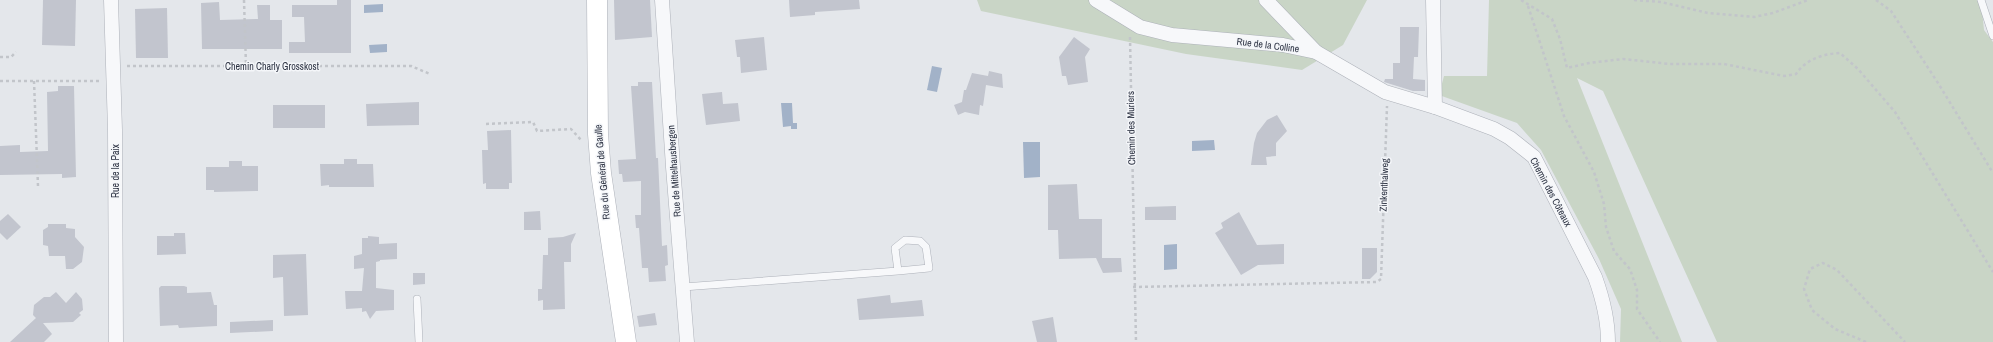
<svg xmlns="http://www.w3.org/2000/svg" width="1993" height="342" viewBox="0 0 1993 342" font-family="'Archivo Narrow',sans-serif">
  <rect width="100%" height="100%" fill="#e4e7eb"/>
  <g fill="#c9d5c6">
    <path d="M977,0H1367L1343,45L1302,70L1186,54L981,11Z"/>
    <path d="M1489,0H1981L1984,30L1993,42V342H1717L1603,91L1577,78L1682,342H1620L1621,309L1599,259L1541,150L1517,123L1439,95L1444,76H1487Z"/>
  </g>
  <g fill="#a2b2c8">
    <path d="M383,4V12L364,13V5Z"/>
    <path d="M387,44V52L370,53L369,45Z"/>
    <path d="M932,66L942,68L937,92L927,90Z"/>
    <path d="M781,103H792L793,123H797V129H791V126L783,127Z"/>
    <path d="M1214,140L1215,150L1192,151V141Z"/>
    <path d="M1023,142H1040V177L1024,178Z"/>
    <path d="M1177,244V269L1164,270V245Z"/>
  </g>
  <g fill="#c2c5ce">
    <path d="M43,0H76L75,46L42,45Z"/>
    <path d="M337,0H351V53H289V42H305L304,17H292V5H337Z"/>
    <path d="M614,0H650L652,37L615,40Z"/>
    <path d="M789,0H859L860,9L815,12V15L790,17Z"/>
    <path d="M219,2L220,20L258,19L257,5H270V20H282V49H202L201,3Z"/>
    <path d="M167,8L168,58H136L135,9Z"/>
    <path d="M1400,27H1419L1418,57H1414L1413,79L1425,80V91H1413L1384,82L1385,79H1393V63H1400Z"/>
    <path d="M764,37L767,70L741,73L740,57H737L735,40Z"/>
    <path d="M1074,37L1090,49L1085,57L1088,82L1068,85L1066,76H1062L1059,57Z"/>
    <path d="M989,71L1002,74L1003,88L986,85L983,106L980,105L979,115L965,112L958,115L954,105L962,102L964,90H966L972,73L988,76Z"/>
    <path d="M638,82H652L656,158H658L662,246L667,245L668,265L665,266L666,281L649,282L648,268H642L639,228H636L635,215H641V181L623,182L622,174H619L618,160L636,159L631,86H638Z"/>
    <path d="M58,86H74L76,177L62,178V174L0,175V146L20,145V152L48,151L47,92L58,91Z"/>
    <path d="M722,92L723,104L738,103L740,121L706,125L702,94Z"/>
    <path d="M419,102V125L367,126L366,104Z"/>
    <rect x="273" y="105" width="52" height="23"/>
    <path d="M1277,115L1287,131L1276,143V156L1266,157L1267,165H1251L1254,143L1257,133L1267,120Z"/>
    <path d="M511,130L512,183H509V189H486V183L483,184L482,150H488L487,131Z"/>
    <path d="M344,159H357V164H373L374,187H329V185L321,186L320,164H344Z"/>
    <path d="M229,161H242V166H258V191L214,192V190H206V167H229Z"/>
    <path d="M1077,184L1079,219H1102V258H1098H1121L1122,272L1103,273L1096,258L1059,259L1058,230H1048V185Z"/>
    <path d="M1176,206V220H1145V207Z"/>
    <path d="M540,211L541,230H524V212Z"/>
    <path d="M1239,212L1257,245L1284,244V264L1258,265L1241,275L1215,233L1223,228L1221,223Z"/>
    <path d="M8,214L21,227L7,240L0,233V221Z"/>
    <path d="M48,224H66V228L75,229V237L84,247L82,262L73,269H66L65,256H49L48,246L43,245V230L48,227Z"/>
    <path d="M174,233H185L186,254L157,255V236H174Z"/>
    <path d="M576,233L571,244V262H564L565,309L543,310V300L538,301V289H542L543,255H548V238L563,237Z"/>
    <path d="M368,236L379,237V244L397,243V259L380,260V261L376,262V288L394,290V310L376,311L370,319L366,311L362,312V308L346,309L345,291H362L364,268L354,269V256L362,254V238H368Z"/>
    <path d="M1362,248H1377V272L1370,279H1362Z"/>
    <path d="M306,254L308,315L284,316L283,277L273,278V255Z"/>
    <path d="M413,273H425V284L413,285Z"/>
    <path d="M161,286H184L187,287V293L211,292L214,305H217V326L179,328L178,325L160,326L159,288Z"/>
    <path d="M56,292L66,303L76,292L82,299L83,310L79,313L81,315L73,322L43,323L52,334L44,342H10L36,318L33,315L34,305L44,297H50Z"/>
    <path d="M890,295L891,303L922,300L924,316L859,320L857,299Z"/>
    <path d="M655,313L657,325L639,327L637,316Z"/>
    <path d="M1053,317L1057,342H1037L1032,321Z"/>
    <path d="M273,320V331L230,333V322Z"/>
  </g>
  <g fill="none" stroke-linecap="round" stroke-linejoin="round">
    <g stroke="#adb1b9" stroke-width="8">
      <g id="lane">
        <path d="M1981,0L1993,36"/>
        <path d="M683,287L898,271L929,268L926,247L920,241L905,240L895,248L898,271"/>
        <path d="M417,299L419,342"/>
      </g>
    </g>
    <g stroke="#adb1b9" stroke-width="15">
      <g id="street">
        <path d="M111,0L115,130L116,342"/>
        <path d="M662,0L673,167L687,342"/>
        <path d="M1096,0L1140,27L1172,35L1283,45L1316,52L1385,92L1435,107L1494,129L1510,138L1534,157L1595,277C1603,299 1608,319 1608,342"/>
        <path d="M1266,0L1316,52"/>
        <path d="M1433,0L1435,107"/>
      </g>
    </g>
    <g stroke="#adb1b9" stroke-width="21">
      <path id="secondary" d="M597,0L598,134L601,173L626,342"/>
    </g>
    <g stroke="#c2c5ca" stroke-width="2.5" stroke-dasharray="3 3" stroke-linecap="butt">
      <path d="M244,0L246,66"/>
      <path d="M1521,0L1552,19L1560,39L1567,68L1589,63L1623,59L1670,64H1724L1784,76L1796,74C1806,59 1823,54 1840,53L1858,69L1895,112L1993,272"/>
      <path d="M1634,0L1661,2L1708,13L1754,17L1773,13L1808,0"/>
      <path d="M1876,0L1891,11L1938,83L1993,173"/>
      <path d="M1528,6L1564,116L1594,172L1604,204L1606,227L1614,251L1630,269L1637,290V309L1660,342"/>
      <path d="M1130,37L1136,342"/>
      <path d="M0,57H11L16,52"/>
      <path d="M127,66H411L430,74"/>
      <path d="M0,81H99"/>
      <path d="M34,81L38,186"/>
      <path d="M486,124L533,122L537,131L571,129L581,140"/>
      <path d="M1133,287L1377,282L1381,279L1387,106"/>
      <path d="M1866,342L1835,329L1812,310L1804,289L1810,269L1823,263L1837,270L1905,342"/>
    </g>
    <use href="#lane" stroke="#f7f8fa" stroke-width="7"/>
    <use href="#street" stroke="#f7f8fa" stroke-width="14"/>
    <use href="#secondary" stroke="#fff" stroke-width="20"/>
  </g>
  <g text-anchor="middle" dominant-baseline="central" stroke-width="3" stroke-linejoin="round" paint-order="stroke">
    <g font-size="10" fill="#2d3343" stroke="#f4f6f9">
      <text transform="translate(1268 45) rotate(7)">Rue de la Colline</text>
      <text x="272" y="66">Chemin Charly Grosskost</text>
      <text transform="translate(1131 128) rotate(-91)">Chemin des Muriers</text>
      <text transform="translate(115 171) rotate(-90)">Rue de la Paix</text>
      <text transform="translate(674 171) rotate(-94)">Rue de Mittelhausbergen</text>
      <text transform="translate(602 172) rotate(-95)">Rue du Général de Gaulle</text>
      <text transform="translate(1384 185) rotate(-88)">Zinkenthalweg</text>
      <text transform="translate(1551 192) rotate(62)">Chemin des Côteaux</text>
    </g>
  </g>
</svg>
